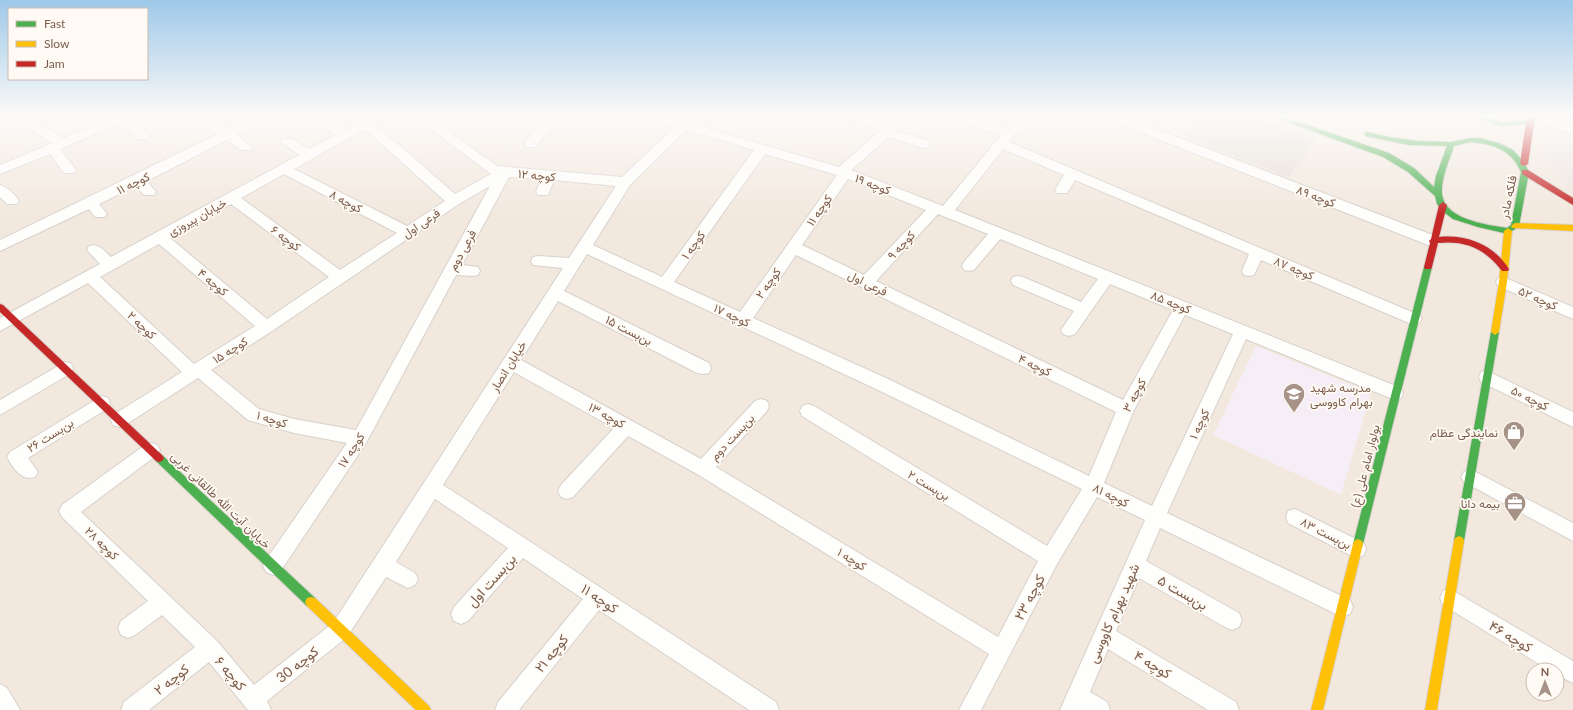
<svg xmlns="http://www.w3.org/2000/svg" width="1573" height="710" viewBox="0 0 1573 710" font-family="Lato,Vazirmatn,sans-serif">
  <rect width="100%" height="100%" fill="#f9f5f0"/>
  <path fill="#f2e8de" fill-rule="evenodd" d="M0,116H1573V710H0ZM1533,670H1557V694H1533Z"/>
  <path fill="#ede5e0" d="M1559,135L1573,140V189L1560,181L1550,169L1544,156L1548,139Z"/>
  <path fill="#f6eef6" d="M1256,346L1371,393L1341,495L1213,435Z"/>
  <path fill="#e7f0db" d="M1290,116H1299L1379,145L1361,141Z"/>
  <path fill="#e6ded7" d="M1200,116H1249L1316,140L1289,177L1186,137Z"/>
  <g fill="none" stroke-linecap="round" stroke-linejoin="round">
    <g stroke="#d7d1cb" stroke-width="2">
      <g id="street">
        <path d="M117,116H134L148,136L147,139H137L125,121L60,149L76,170L74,173H64L50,154L0,174V165L53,143L34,132L32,129L34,126H42L64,138Z"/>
        <path d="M255,116H270L268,119L237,135L252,147L251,150H241L227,140L147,181L156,192L154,195H144L136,186L99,204L107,214L105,217H95L89,209L0,251V240L218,134L203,122L205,119H213L228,129Z"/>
        <path d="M307,116H322L346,130L371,116H386L375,124L455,194L491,174L413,116H427L497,166L622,177L675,127L649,119L647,116H666L681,120L686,116H699L692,124L839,167L881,130L847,119L845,116H862L888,124L898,116H911L896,131L929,141L930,144L929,147L924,148L889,137L851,170L943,206L1001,135L952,119L950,116H968L1007,128L1017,116H1029L1009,142L1419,315L1422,319L1419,323L1414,325L1409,323L1261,260L1254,275L1249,276L1244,275L1242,271L1249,254L1075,180L1067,193H1057L1055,190L1064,175L1003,149L955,210L1401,388L1403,393L1401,398L1395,400L1246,339L1167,513L1350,600L1353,607L1350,614L1343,616L1336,614L1160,528L1146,561L1239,613L1242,620L1239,627L1232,630L1225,627L1139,578L1116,631L1236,702L1239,710H1208L1108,649L1090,692L1107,702L1110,710H1060L1145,520L1097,497L1057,564L981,710H959L989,654L697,474L628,436L573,497L567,499L561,497L558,491L561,485L614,428L514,372L443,485L776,702L779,710H749L599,610L519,710H495L498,702L583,599L523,558L468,621L461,624L454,621L451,614L454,607L508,548L435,499L396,562L415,573L418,579L415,585L408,588L386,577L347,637L267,701L271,710H248L209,662L149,710H121L124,702L195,647L162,615L135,635L128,638L121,635L118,628L121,621L148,601L62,517L59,511L62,505L145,445L151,443L157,445L160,450L157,455L81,512L217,641L254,685L333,623L563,268L533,265L531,261L533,257L538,256L569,258L616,186L554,180L548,195H538L536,192L541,179L509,177L462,265L478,267L480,271L478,275L473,276L456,275L366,443L280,572L273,575L266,572L263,566L266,560L347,443L294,433L248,420L198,378L125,425L119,427L113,425L111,420L113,415L182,372L88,283L0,331V318L100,264L87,250L89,246C99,243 104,251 111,257L299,155L281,142L282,139H292L309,149L336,135ZM365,129L445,201L407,226L294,169ZM686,130L754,150L662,277L593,245L630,185ZM765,154L837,175L740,312L674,282ZM284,174L397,233L340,270L241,198ZM848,179L926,210L864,275L802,245ZM490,186L356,430L294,419L259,409L211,370L272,331L459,204ZM231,204L329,277L267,319L170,238ZM938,214L988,234L964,262L962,266L964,270L969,271L974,270L1000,239L1098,279L1081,302L1023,277L1018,276L1013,277L1011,281L1013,285L1074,311L1061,330L1063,334L1069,336L1075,334L1110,284L1173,310L1123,400L876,281ZM159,244L255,326L194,364L100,277ZM587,254L874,388L1082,489L1047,546L814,406L808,404L802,406L800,411L802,416L1038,561L998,637L716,467L767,411L769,406L767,401L761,399L755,401L701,459L521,360L558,301L697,373L703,374L709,373L711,368L709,363L564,291ZM796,255L1116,412L1089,476L886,378L753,318ZM1185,315L1233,334L1152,506L1104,483L1134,410Z"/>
        <path d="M511,116H524L518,123L514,124L508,120Z"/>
        <path d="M548,116H560L536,147H526L525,144L526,141Z"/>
        <path d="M1105,116H1122L1438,237L1440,241L1438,245L1433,246L1428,245L1107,119Z"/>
        <path d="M1528,116H1545L1573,126V134L1530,119Z"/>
        <path d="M0,185C7,187 15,194 19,201L17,204H7L0,197Z"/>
        <path d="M1503,277L1573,307V319L1498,286L1496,282L1498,278Z"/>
        <path d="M65,362L71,363L73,368L71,373L0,415V400Z"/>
        <path d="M1487,371L1573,412V427L1481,382L1479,377L1481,372Z"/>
        <path d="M102,396L108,398L110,403L108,408L28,458L38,472L35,477C22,482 13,468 7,457L10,452Z"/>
        <path d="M1470,469L1573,523V541L1464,482L1461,477L1464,472Z"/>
        <path d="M1295,509L1364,543L1366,549L1364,555L1357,558L1350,555L1288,523L1286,517L1288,511Z"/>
        <path d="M1450,589L1573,661V683L1557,675V670H1549L1443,605L1440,598L1443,591Z"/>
        <path d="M0,684L7,688L20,710H0Z"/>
      </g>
    </g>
    <g stroke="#d9d2cb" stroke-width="2">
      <g id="fast">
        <path d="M1271,116H1281L1389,153L1414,168L1434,187L1436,176L1447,146L1409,145L1365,136V132H1368L1389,137L1419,141L1451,142L1471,138H1480L1499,143L1513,150L1524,162L1529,172L1519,226L1508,234L1478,227L1453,219L1445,213L1437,204L1435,196L1408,172L1383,157ZM1471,142C1493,144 1512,150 1521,172L1511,225L1507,228C1484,224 1439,219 1442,188C1443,173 1450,159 1454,146Z"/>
        <path d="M1473,116H1483L1501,122L1530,120L1534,122L1530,124L1500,126Z"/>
        <path d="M1428,264L1432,267L1363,544L1362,547L1358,549L1354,547L1353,544L1424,267Z"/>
        <path d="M1495,329L1499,332L1464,541L1463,544L1459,546L1455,544L1454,541L1491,332Z"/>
        <path d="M159,454L162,455L315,598L317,602L315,606L311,607L307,606L156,461L154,458L156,455Z"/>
      </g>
    </g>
    <g stroke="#d9d2cb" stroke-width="2">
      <g id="slow">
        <path d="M1515,223L1573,225V231L1512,228L1511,226Z"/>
        <path d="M1508,228L1512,231L1507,282L1499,332L1495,335L1491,332L1499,282L1504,231Z"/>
        <path d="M1459,536L1463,538L1464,541L1437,710H1425L1454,541L1455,538Z"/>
        <path d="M1358,539L1362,541L1363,544L1323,710H1311L1353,544L1354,541Z"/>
        <path d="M311,597L315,598L429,706L431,710H416L307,606L305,602L307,598Z"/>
      </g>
    </g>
    <g stroke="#d9d2cb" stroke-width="2">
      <g id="jam">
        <path d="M1527,116H1535L1528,164L1524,166L1520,164Z"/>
        <path d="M1522,170H1528L1573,198V205L1522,174Z"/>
        <path d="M1443,202L1447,205L1439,237C1467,234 1494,245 1509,269L1508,271H1502C1485,249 1466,240 1438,243L1432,267L1431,269H1425L1424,267L1430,243L1429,241L1431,239L1439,205Z"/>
        <path d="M0,304L3,305L162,455L164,458L162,461L159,462L156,461L0,312Z"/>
      </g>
    </g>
    <use href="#street" fill="#fefefd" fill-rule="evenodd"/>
    <use href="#fast" fill="#4caf50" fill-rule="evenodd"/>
    <use href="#slow" fill="#ffc107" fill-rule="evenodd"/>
    <use href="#jam" fill="#c62828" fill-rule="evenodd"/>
  </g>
  <linearGradient id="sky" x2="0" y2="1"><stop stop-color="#9ec9e9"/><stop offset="0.54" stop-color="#fcfaf8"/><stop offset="1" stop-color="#fcfaf8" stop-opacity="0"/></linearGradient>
  <rect width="1573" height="215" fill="url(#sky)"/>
  <defs>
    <g id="school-pin" transform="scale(1.15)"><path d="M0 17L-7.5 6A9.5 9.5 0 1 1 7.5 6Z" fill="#a69286" stroke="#fffaf3"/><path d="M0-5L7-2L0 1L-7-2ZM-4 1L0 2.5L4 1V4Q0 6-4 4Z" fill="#fff"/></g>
    <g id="shop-pin" transform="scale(1.15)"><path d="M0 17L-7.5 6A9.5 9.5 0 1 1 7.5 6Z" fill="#a69286" stroke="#fffaf3"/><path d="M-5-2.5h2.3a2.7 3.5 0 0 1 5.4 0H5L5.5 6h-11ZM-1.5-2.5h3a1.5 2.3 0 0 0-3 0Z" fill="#fff"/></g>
    <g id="office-pin" transform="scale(1.15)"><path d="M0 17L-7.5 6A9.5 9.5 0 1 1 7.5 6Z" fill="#a69286" stroke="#fffaf3"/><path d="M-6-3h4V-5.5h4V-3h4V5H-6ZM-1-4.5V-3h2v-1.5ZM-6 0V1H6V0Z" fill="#fff"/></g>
  </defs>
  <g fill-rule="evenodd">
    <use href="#school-pin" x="1294" y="394"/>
    <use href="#shop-pin" x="1514" y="432"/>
    <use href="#office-pin" x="1515" y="503"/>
  </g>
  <g text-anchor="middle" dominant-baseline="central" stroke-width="3.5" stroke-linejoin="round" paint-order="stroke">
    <g font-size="12" fill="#7a5c4d" stroke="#fffaf3">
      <text transform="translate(537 175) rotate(5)">کوچه ۱۲</text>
      <text transform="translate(133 183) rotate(-26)">کوچه ۱۱</text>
      <text transform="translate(873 184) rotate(21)">کوچه ۱۹</text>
      <text transform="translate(1316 196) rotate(21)">کوچه ۸۹</text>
      <text transform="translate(1508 197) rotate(-78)">فلکه مادر</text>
      <text transform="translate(346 201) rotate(28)">کوچه ۸</text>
      <text transform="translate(819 210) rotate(-55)">کوچه ۱۱</text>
      <text transform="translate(197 217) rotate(-29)">خیابان پیروزی</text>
      <text transform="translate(421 223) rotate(-34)">فرعی اول</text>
      <text transform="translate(286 238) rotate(37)">کوچه ۶</text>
      <text transform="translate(693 245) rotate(-54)">کوچه ۱</text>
      <text transform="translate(901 245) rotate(-47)">کوچه ۹</text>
      <text transform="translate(462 250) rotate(-61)">فرعی دوم</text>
      <text transform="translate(1294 268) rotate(23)">کوچه ۸۷</text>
      <text transform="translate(213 282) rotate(40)">کوچه ۴</text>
      <text transform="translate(768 283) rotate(-55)">کوچه ۲</text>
      <text transform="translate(868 283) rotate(26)">فرعی اول</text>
      <text transform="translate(1538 298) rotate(24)">کوچه ۵۲</text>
      <text transform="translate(1171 302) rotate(22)">کوچه ۸۵</text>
      <text transform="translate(732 315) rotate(25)">کوچه ۱۷</text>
      <text transform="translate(142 325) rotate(43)">کوچه ۲</text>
      <text transform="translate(629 330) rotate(27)">بن‌بست ۱۵</text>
      <text transform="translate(230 350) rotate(-32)">کوچه ۱۵</text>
      <text transform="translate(1035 365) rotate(26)">کوچه ۴</text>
      <text transform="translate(508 366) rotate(-58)">خیابان انصار</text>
      <text transform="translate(1134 395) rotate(-62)">کوچه ۳</text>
      <text transform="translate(1530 398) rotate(26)">کوچه ۵۰</text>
      <text transform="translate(607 415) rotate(29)">کوچه ۱۳</text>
      <text transform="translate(272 419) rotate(17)">کوچه ۱</text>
      <text transform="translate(1199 424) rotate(-65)">کوچه ۱</text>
      <text transform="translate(50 435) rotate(-32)">بن‌بست ۲۶</text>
      <text transform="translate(732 437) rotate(-47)">بن‌بست دوم</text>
      <text transform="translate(351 450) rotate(-57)">کوچه ۱۷</text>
      <text transform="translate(1365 466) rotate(-76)">بولوار امام علی (ع)</text>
      <text transform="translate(929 485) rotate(31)">بن‌بست ۲</text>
      <text transform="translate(1111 495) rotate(26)">کوچه ۸۱</text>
      <text transform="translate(221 500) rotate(44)">خیابان آیت الله طالقانی غربی</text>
      <text transform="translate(1326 533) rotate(27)">بن‌بست ۸۳</text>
      <text transform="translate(102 543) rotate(44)">کوچه ۲۸</text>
      <text transform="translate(852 559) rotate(31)">کوچه ۱</text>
    </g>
    <g font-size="12" fill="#7a5c4d" stroke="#fffaf3" text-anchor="end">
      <text x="1310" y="387" text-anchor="start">مدرسه شهید<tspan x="1310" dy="14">بهرام کاووسی</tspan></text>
      <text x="1498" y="432">نمایندگی عظام</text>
      <text x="1500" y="503">بیمه دانا</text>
    </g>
    <g font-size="14" fill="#7a5c4d" stroke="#fffaf3">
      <text transform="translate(491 580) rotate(-48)">بن‌بست اول</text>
      <text transform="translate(1183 592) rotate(30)">بن‌بست ۵</text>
      <text transform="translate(1029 597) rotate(-62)">کوچه ۲۳</text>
      <text transform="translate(600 598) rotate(34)">کوچه ۱۱</text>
      <text transform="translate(1113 613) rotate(-66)">شهید بهرام کاووسی</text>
      <text transform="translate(1511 636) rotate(31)">کوچه ۴۶</text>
      <text transform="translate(551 653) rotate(-51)">کوچه ۲۱</text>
      <text transform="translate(297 664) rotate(-38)">کوچه 30</text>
      <text transform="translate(1153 664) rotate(31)">کوچه ۴</text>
      <text transform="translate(231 673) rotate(50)">کوچه ۶</text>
      <text transform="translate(171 679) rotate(-38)">کوچه ۲</text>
    </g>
  </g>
  <rect x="8" y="8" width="140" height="72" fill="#fffaf3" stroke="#cabbb1"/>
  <rect x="16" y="21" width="20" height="6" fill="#4caf50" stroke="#cabbb1"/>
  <text x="44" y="28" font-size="12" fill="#7a5c4d">Fast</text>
  <rect x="16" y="41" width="20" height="6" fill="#ffc107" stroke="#cabbb1"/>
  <text x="44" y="48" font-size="12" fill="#7a5c4d">Slow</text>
  <rect x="16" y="61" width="20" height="6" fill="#c62828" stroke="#cabbb1"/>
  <text x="44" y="68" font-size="12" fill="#7a5c4d">Jam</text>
  <g transform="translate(1545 682)"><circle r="19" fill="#fffaf3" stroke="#cabbb1"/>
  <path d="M0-3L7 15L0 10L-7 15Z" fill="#a69286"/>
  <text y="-6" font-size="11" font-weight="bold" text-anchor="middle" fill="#7a5c4d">N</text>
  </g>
</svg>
